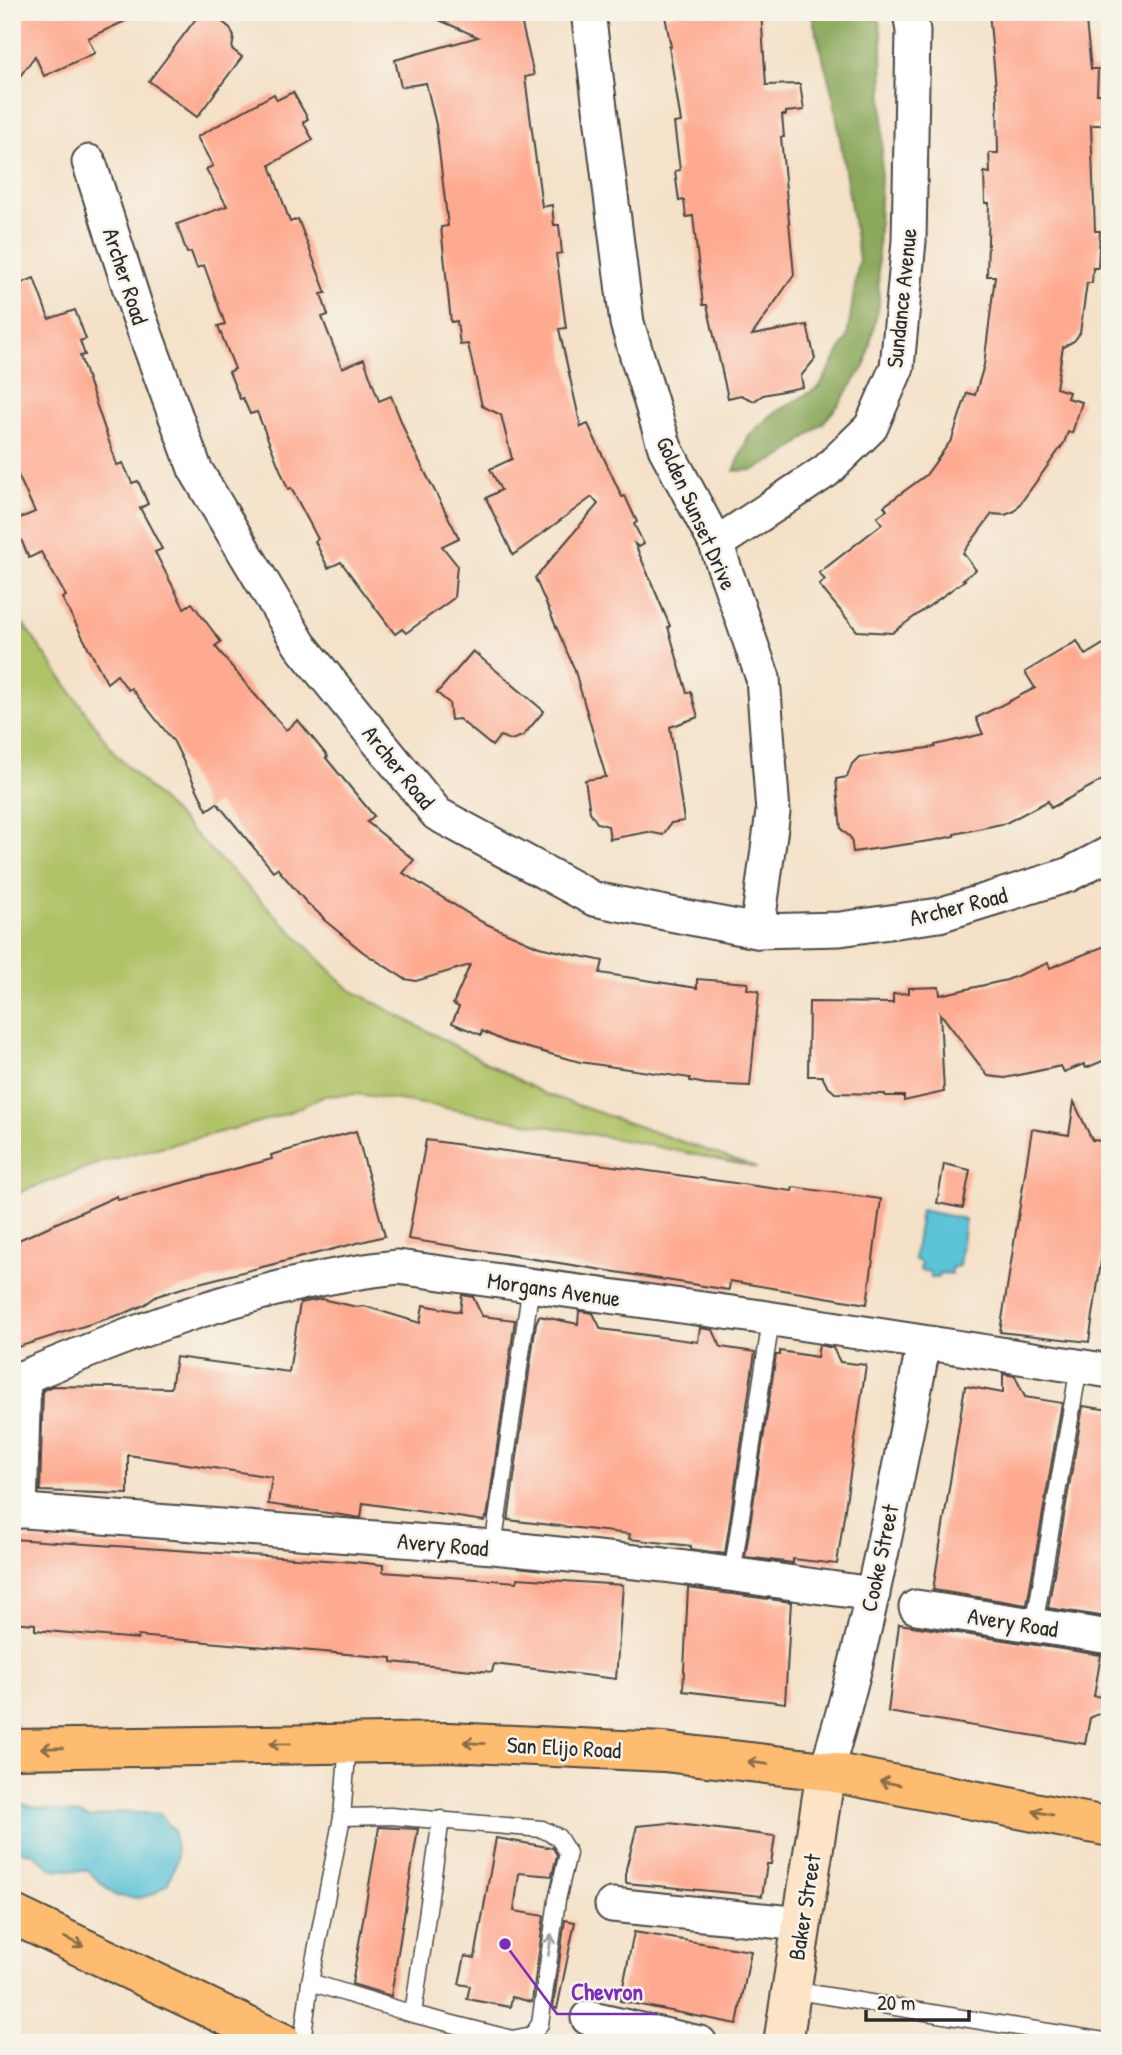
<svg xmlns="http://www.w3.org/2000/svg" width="1122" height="2055" viewBox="0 0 1122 2055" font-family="'Patrick Hand',sans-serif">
  <rect width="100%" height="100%" fill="#f7f3e8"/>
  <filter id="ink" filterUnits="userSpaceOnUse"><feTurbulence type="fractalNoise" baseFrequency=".0143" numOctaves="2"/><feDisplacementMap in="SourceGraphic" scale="14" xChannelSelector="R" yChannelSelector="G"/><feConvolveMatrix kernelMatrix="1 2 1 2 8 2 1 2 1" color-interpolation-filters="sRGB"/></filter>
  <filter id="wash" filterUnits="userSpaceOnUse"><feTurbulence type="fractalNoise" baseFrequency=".00686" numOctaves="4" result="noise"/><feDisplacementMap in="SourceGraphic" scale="28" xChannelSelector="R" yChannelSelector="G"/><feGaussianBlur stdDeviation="1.57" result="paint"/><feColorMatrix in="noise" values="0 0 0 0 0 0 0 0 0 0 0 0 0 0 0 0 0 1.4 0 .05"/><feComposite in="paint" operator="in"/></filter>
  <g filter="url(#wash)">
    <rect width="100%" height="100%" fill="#f4e1c8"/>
    <path fill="#afc266" stroke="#6d7648" stroke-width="2" d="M12,608L116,755L349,989L543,1093L757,1168L645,1144L412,1102L357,1094L324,1096L288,1113L252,1124L105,1161L12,1195Z"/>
    <path fill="#8ba85b" stroke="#5b6a43" stroke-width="2" d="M811,12H878L882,39L883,121L878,255L879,305L865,365L840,403L823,423L799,443L784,455L754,470L734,471L749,435L774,413L819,387L847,339L859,259L834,100Z"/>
    <g fill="#5bc3d8" stroke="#437782" stroke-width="2">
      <path d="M921,1210L965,1219L959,1266L951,1268V1274L941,1273L938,1278H931L930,1272L920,1270L921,1263L914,1259Z"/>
      <path d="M12,1801L33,1807L79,1814L89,1818L120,1812L160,1814L174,1831L177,1859L168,1883L154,1894L139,1898L116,1896L88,1871L52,1869L32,1853L12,1849Z"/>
    </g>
    <g id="blocks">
      <g fill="#feaa91">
        <path d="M12,12H145L88,38L95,53L44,76L35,56L12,87Z"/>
        <path d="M201,12H210L230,28L234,37L232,49L242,57L197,117L149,81Z"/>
        <path d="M421,12H519L534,75L525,77L542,207L552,205L554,225H559L562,253L556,254L566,328L559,329L581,427L588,424L622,497L625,496L637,522L634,524L644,544L639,547L635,544L670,626L668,627L687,693L691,692L698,717L670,727L684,821L671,823L663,835L648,832L610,839L608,826L597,823L590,812L585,780L606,777L574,668L535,578L598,504L592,497L513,555L486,498L501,490L490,469L512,459L501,415L482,406L468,344L460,345L457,321L451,322L441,227L448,226L436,125L426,83L401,87L395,60L478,37Z"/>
        <path d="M683,12H761L766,85L800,84L804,110L786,112V115H782L784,137H781L794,275L752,335L807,325L815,359L801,376L803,387L763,395L754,401L741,395L728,398L707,305H703L693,216L686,217L684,200L679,201L675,171L680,170L674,123L681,122L669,47H671L665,16Z"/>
        <path d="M989,12H1085L1091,69H1098L1097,94H1102V125H1091L1095,231H1100L1098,268H1093L1092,283H1087L1080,333L1074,341L1063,347L1056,388L1069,392L1067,398L1082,402L1072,433L1068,432L1064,443L1015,511L1005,515L992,514L963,553L976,570L963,579L965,580L892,633L857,631L819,585L825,580L819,573L882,524L877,517L887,510L884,506L926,475L952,439L967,393L975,395L984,365L995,276H987L989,203H985L984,172L990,173L989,153H998L997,99Z"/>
        <path d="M293,92L308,119L303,122L313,140L270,165L290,222L298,219L326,293L321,294L328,315L322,317L342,368L364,359L379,401L391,396L409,441L459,538L442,546L457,565L454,598L406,633L402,629L395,634L341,562L328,568L315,541L318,539L291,488L288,489L257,412L250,414L243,398L240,399L229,372L235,369L218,326L225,324L204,265L197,268L191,252L187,253L177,224L227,206L206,169L213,166L197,137L274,94L277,100Z"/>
        <path d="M34,278L49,319L75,310L86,339L80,341L85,355L80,356L117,465L123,463L132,483L138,481L148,504L140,508L162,549L155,552L184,608L192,603L221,642L215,646L250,689L286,730L298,720L328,757L326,758L374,816L367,822L414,860L403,873L482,922L539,947L603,961L600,973L697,988V979L748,983L747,989L759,991L750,1086L706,1084L690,1081V1078L580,1062L506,1042L482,1031L481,1035L452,1023L459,1007L453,1004L470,965L416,981L405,979L363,952L323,919L324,918L306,902L277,868L273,871L217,803L207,810L174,742L131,688L128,690L117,675L107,683L62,598L66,596L41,552L29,558L13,521L35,512L12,462V287Z"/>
        <path d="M1110,640V776L1051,808L1048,801L1006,823L954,834V836L936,840L853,852L851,838L841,829L836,779L847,777L852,764L859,757L935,747V745L983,734L976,718L1035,688L1025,672L1077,641L1085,655Z"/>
        <path d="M473,651L544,711L523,736L511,740L500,736L492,746L459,719L451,720L449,703L437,693Z"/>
        <path d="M1110,944V1058L1086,1068L1084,1064L1064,1072L1061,1066L1005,1078L988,1076L940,1013L944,1092L904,1101V1096H885V1094L835,1093L827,1086L822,1076H808L809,1002L893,1003V994L909,993V988L939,987L940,995L1007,980L1048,963L1050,968Z"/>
        <path d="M1074,1102L1092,1140L1110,1142V1202L1089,1342L1000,1332L1032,1129L1069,1135Z"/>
        <path d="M356,1131L385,1236L195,1284L157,1296L144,1305L128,1312L12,1349V1243L117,1196L118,1200L272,1159L271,1155Z"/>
        <path d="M426,1140L792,1191L793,1187L881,1199L867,1304L730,1281L729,1290L408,1239Z"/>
        <path d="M944,1164L970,1170L963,1208L937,1203Z"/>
        <path d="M462,1295L473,1297L482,1316L515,1320L487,1518L485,1517L484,1521L363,1503L361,1518L268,1504L272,1477L128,1455V1494L40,1491L43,1390L52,1386L171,1388L176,1357L289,1372L300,1303L321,1299L357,1307L364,1306L420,1323L423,1305L460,1312Z"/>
        <path d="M579,1311L593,1313L601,1329L698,1342L700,1328L713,1330L721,1347L755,1352L725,1554L691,1549V1546L629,1539L630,1534L508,1520L536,1323L539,1316L578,1324Z"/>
        <path d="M819,1345L833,1348L840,1362L866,1365L837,1564L793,1559V1563L745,1557L776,1355H780V1351L817,1357Z"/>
        <path d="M1003,1374L1015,1376L1025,1397L1062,1403L1027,1605L933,1590L965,1386L1003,1393Z"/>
        <path d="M1083,1406L1110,1410V1602L1107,1617L1048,1608Z"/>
        <path d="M12,1539L355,1562L383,1565V1572L517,1582L518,1578L623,1585L616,1679L494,1664L492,1672L392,1662V1658L138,1636V1639L35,1630V1624L12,1622Z"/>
        <path d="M688,1588L791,1602L785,1703L683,1691Z"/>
        <path d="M899,1624L1101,1655L1094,1696L1110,1697V1708L1090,1718L1085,1744L888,1712Z"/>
        <path d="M669,1823L775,1836L771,1864H767L762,1896L626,1883V1869L637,1826Z"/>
        <path d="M379,1827L418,1829L391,1996L352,1984Z"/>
        <path d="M496,1838L553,1848L557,1855L552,1876L519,1873L514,1911L544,1916L532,2002L512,1997L510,2007L467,1999L470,1986L459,1984L465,1956L475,1958Z"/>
        <path d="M565,1920L575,1922L557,2009L553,2007Z"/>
        <path d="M634,1932L751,1951L737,2024L620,2001Z"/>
      </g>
    </g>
  </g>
  <g filter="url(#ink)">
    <use href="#blocks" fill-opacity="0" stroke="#494643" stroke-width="2"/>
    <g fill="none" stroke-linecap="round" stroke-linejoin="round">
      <g stroke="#494643" stroke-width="19">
        <g id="lane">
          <path d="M493,1547L531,1285"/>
          <path d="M732,1575L771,1320"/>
          <path d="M1034,1626L1079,1367"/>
          <path d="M342,1817L348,1743"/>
          <path d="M791,1990L1110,2042"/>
          <path d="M413,2014L512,2039L532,2035L540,2024L557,1900L568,1853L558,1837L542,1829L390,1816L342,1817L310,1982L413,2014L441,1819"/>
          <path d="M302,2043L310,1982"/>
        </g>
      </g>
      <g stroke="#494643" stroke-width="37">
        <g id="street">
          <path d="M588,12L627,323L665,448L716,544L763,678L773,812L757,931"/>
          <path d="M89,162L137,311L195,469L300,645L437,814L594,899L757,931L840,929L939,915L1068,875L1110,853"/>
          <path d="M716,544L826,471L871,427L897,367L909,241L913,31L910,12"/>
          <path d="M12,1382C136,1330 263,1281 398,1267L754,1316L1110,1371"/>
          <path d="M12,1510L493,1547L664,1565L873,1594"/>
          <path d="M20,1511L24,1377"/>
          <path d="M916,1607L1110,1637"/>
          <path d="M826,1771C869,1632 895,1487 924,1343"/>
          <path d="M612,1905L802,1924"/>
          <path d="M588,2018L700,2043"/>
        </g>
      </g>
      <g stroke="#494643" stroke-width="42">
        <path id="secondary" d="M783,2043L826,1771"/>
      </g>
      <g stroke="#494643" stroke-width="42">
        <g id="primary">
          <path d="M12,1749L449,1742L664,1752L826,1771L1110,1827"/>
          <path d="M12,1914L283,2043"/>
        </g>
      </g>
      <use href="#lane" stroke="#fff" stroke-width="16"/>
      <use href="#street" stroke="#fff" stroke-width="33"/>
      <use href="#secondary" stroke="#fee4c6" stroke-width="38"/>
      <use href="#primary" stroke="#fdbc70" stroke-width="38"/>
    </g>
    <defs><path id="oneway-shaft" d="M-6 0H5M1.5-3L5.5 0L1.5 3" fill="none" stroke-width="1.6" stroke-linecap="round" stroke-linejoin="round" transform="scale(1.75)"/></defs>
    <g stroke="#8a6c4a">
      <use href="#oneway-shaft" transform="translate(474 1743) rotate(-177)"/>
      <use href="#oneway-shaft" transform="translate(280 1744) rotate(179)"/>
      <use href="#oneway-shaft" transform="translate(52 1748) rotate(179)"/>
      <use href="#oneway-shaft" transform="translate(758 1763) rotate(-173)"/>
      <use href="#oneway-shaft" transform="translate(890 1783) rotate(-169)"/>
      <use href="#oneway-shaft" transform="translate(1043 1813) rotate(-169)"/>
      <use href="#oneway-shaft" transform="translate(74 1942) rotate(26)"/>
    </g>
    <use stroke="#a0a0a0" href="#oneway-shaft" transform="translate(550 1945) rotate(-81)"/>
  </g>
  <g text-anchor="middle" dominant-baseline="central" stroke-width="5" stroke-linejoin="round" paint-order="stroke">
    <g font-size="23" fill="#2b2b2b" stroke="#f7f3e8">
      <text transform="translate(126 276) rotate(72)">Archer Road</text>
      <text transform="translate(901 298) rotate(-84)">Sundance Avenue</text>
      <text transform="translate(697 513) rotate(66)">Golden Sunset Drive</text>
      <text transform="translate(399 767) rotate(51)">Archer Road</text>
      <text transform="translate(958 906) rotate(-14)">Archer Road</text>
      <text transform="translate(554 1289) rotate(8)">Morgans Avenue</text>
      <text transform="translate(443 1544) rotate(5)">Avery Road</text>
      <text transform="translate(879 1558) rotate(-78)">Cooke Street</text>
      <text transform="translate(1013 1622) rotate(9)">Avery Road</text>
      <text transform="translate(564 1747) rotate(3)">San Elijo Road</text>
      <text transform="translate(804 1907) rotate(-81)">Baker Street</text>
    </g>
  </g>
  <path fill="none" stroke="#7b2cbf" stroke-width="2.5" d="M505 1944L557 2014H657"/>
  <circle fill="#7b2cbf" stroke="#f7f3e8" stroke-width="2.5" cx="505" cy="1944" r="7"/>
  <g font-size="24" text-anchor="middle" font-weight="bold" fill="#7b2cbf" stroke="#f7f3e8" stroke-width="5" stroke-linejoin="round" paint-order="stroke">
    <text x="607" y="2000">Chevron</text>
  </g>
  <rect width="1122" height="2055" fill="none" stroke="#f7f3e8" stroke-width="42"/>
  <path d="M866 2010v10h103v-10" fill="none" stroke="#2b2b2b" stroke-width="3.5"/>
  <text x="877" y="2010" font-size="21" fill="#2b2b2b" stroke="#f7f3e8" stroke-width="5" paint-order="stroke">20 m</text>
</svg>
